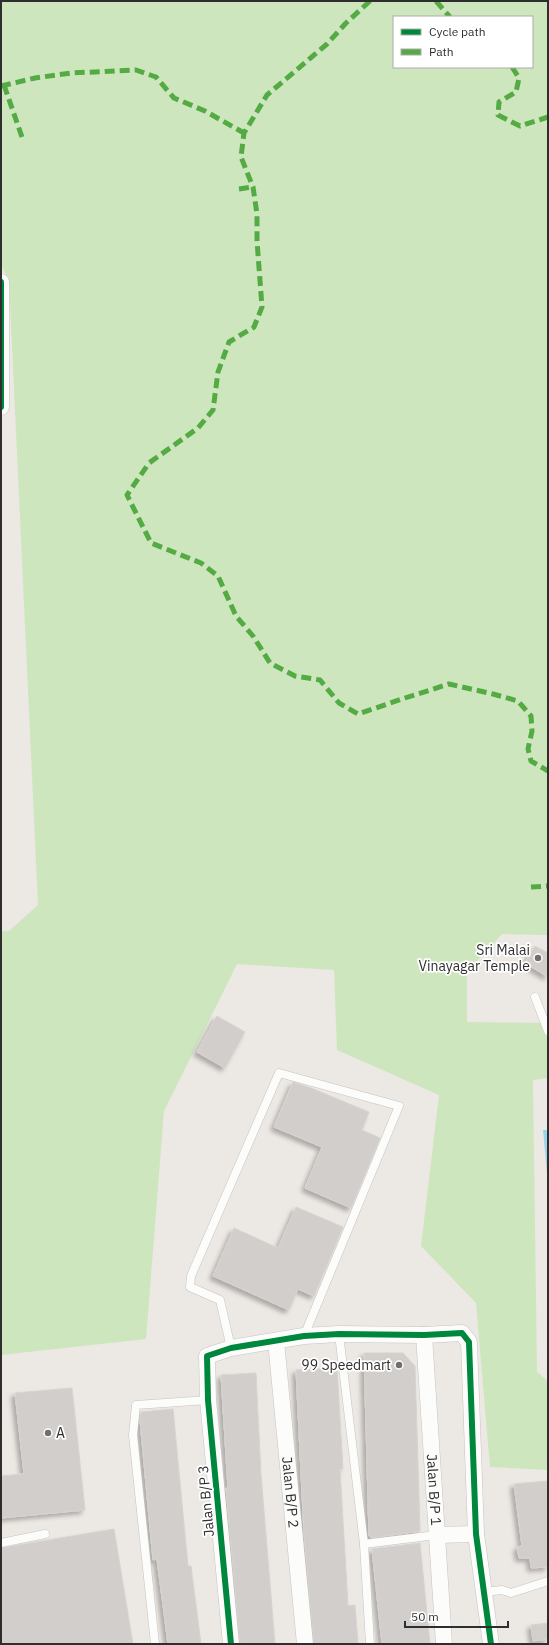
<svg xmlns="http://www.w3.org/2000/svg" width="549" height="1645" viewBox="0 0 549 1645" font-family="'IBM Plex Sans',sans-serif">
  <defs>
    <filter id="shadow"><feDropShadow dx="-3.5" dy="3.5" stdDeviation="2" flood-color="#0004"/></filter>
  </defs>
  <rect width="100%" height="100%" fill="#ece8e4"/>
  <path fill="#cee6be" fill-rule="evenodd" d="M1,1H548V935L502,934L467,972V1022L548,1023V1078L533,1080L537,1372L548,1381V1470L490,1467L476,1303L421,1246L439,1095L337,1050L334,970L237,964L164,1111L146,1339L1,1355V931H9L38,905L9,282L1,264ZM394,17H532V67H394Z"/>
  <g fill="#99d6ec">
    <path d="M548,1130V1184L543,1130Z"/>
    <path d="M548,1278V1369L547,1367Z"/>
  </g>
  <g fill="#d1cecb" stroke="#d7d4d0" filter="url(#shadow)">
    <path d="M535,946L548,953V977L525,963Z"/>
    <path d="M217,1016L245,1032L225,1068L197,1052Z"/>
    <path d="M293,1082L311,1088L369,1112L362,1130L380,1138L351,1208L305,1188L322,1147L274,1127Z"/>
    <path d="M296,1207L343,1227L314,1296L298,1289L289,1310L213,1276L234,1228L278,1248Z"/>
    <path d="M364,1353H403L415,1366L420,1531L371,1538L369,1536Z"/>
    <path d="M337,1368L343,1469H340L348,1606L355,1605L358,1644H314L304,1534L296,1370Z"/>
    <path d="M256,1373L261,1475L275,1644H240L226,1488H228L221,1375Z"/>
    <path d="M72,1388L85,1510L1,1518V1476L24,1474L15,1393Z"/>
    <path d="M173,1409L188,1566H191L201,1644H168L157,1559L153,1560L140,1420L141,1412Z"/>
    <path d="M548,1481V1567L531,1568L530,1558H519L517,1547L522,1546L514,1484Z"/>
    <path d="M114,1529L133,1644H1V1548Z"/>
    <path d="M420,1543L430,1644H382L372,1549Z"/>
    <path d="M548,1623V1639L533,1641L531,1625Z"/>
  </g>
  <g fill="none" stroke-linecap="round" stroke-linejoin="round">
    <g stroke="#c5c4c5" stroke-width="9">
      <g id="service">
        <path d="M535,997L548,1031"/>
        <path d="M339,1334L364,1544L370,1644"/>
        <path d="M231,1348L220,1300L190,1287L191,1276L279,1073L399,1106L304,1336"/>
        <path d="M1,1543L45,1534"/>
        <path d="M364,1544L436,1535"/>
        <path d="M484,1592L502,1590L511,1593L548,1581"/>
        <path d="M155,1644L133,1435L136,1405L208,1400"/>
      </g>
    </g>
    <g stroke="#c5c4c5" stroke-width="17">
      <g id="minor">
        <path d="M1,282V407"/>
        <path id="s1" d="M424,1335L444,1644"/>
        <path id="s2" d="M276,1341L305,1644"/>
        <path d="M436,1535L476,1534"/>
        <path d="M231,1644L208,1400L207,1356L231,1348L304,1336L339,1334L424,1335L462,1333L469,1342L476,1534L491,1644"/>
      </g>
    </g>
    <use href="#service" stroke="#fcfcfb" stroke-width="8"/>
    <use href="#minor" stroke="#fcfcfb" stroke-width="16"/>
    <g stroke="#54ab44" stroke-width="5" stroke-dasharray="10 5" stroke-linecap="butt">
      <path d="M370,1L346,23L327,44L267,95L244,133L241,157L253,187L257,214V241L262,307L254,327L229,342L218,372L213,410L198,428L149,463L127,495L151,543L201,563L218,576L236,616L253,636L270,663L295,676L320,680L339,703L358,714L405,698L449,684L493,694L518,701L531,716L532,731L528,749L531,761L548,771"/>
      <path d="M436,1L450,17"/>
      <path d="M512,67L519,78L516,92L499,102L498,115L520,126L548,117"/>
      <path d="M4,85L23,140"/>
      <path d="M1,86L35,78L71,73L136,70L156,77L174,98L205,111L244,133"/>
      <path d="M239,189L253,187"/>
      <path d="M531,887L548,886"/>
    </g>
    <g stroke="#fff" stroke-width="8">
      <g id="cycleway">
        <path d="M1,282V407"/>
        <path d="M231,1644L208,1400L207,1356L231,1348L304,1336L339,1334L424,1335L462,1333L469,1342L476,1534L491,1644"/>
      </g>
    </g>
    <use href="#cycleway" stroke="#00873e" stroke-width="6"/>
  </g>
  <g fill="#706f6e" stroke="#fff" stroke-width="1.5">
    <circle cx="538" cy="958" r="4"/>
    <circle cx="399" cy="1365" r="4"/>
    <circle cx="48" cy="1433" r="4"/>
  </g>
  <g text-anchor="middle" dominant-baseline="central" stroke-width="3.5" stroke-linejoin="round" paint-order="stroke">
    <g font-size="14" fill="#2e2e2e" stroke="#fff" text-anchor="end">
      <text x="530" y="950">Sri Malai<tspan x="530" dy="16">Vinayagar Temple</tspan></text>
      <text x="391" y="1365">99 Speedmart</text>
      <text x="56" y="1433" text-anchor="start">A</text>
    </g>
    <g font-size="14" fill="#2e2e2e" stroke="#fff">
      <text stroke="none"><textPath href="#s1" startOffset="155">Jalan B/P 1</textPath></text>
      <text stroke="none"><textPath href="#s2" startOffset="152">Jalan B/P 2</textPath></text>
      <text transform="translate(206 1501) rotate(-95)">Jalan B/P 3</text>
    </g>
  </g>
  <rect width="549" height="1645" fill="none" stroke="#2e2e2e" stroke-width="4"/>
  <rect x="393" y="16" width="140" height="52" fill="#ffffff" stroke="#ababab"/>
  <rect x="401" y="29" width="20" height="6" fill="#00873e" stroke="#ababab"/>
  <text x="429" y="36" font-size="12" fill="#2e2e2e">Cycle path</text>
  <rect x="401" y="49" width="20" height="6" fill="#54ab44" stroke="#ababab"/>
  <text x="429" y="56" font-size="12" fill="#2e2e2e">Path</text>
  <path d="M405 1621v6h103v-6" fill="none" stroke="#2e2e2e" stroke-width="2"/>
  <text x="411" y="1621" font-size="12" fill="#2e2e2e" stroke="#ffffff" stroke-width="3" paint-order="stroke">50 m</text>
</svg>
